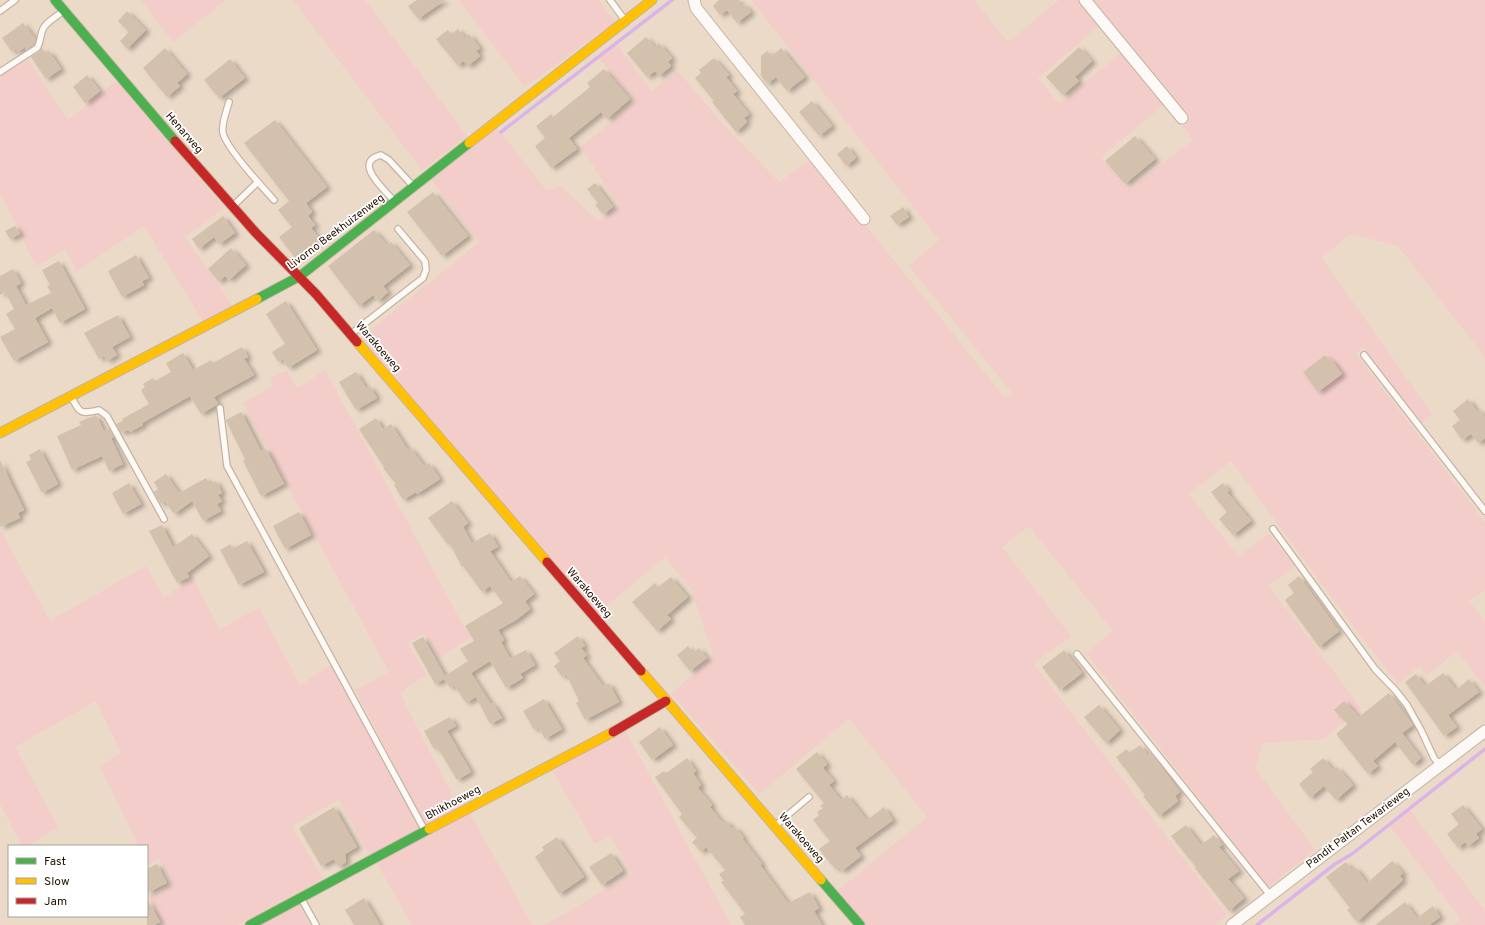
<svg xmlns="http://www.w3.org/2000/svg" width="1485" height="925" viewBox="0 0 1485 925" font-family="Overpass,sans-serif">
  <defs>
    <filter id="shadow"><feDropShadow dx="4.5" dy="2.5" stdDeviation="2" flood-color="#0004"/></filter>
  </defs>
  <rect width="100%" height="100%" fill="#ecdac8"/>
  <g fill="#f3cdc9">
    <path d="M141,0H226L173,42Z"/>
    <path d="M293,0H365L467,136L422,170Z"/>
    <path d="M459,0H599L615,22L525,87Z"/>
    <path d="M751,0H974L1008,42L1059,0H1079L1099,26L1038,78L1059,104L1122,52L1165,104L1101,157L1128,190L1193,140L1183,126L1189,120L1091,0H1485V357L1398,246L1350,234L1322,258L1432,414L1422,423L1363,348L1356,354L1485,522V590L1469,601L1485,621V687L1457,651L1426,676L1420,666L1398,684L1354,627L1231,461L1189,494L1238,556L1269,534L1295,566L1269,586L1361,708L1323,739L1263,743L1256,769L1315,850L1268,887L1086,653L1113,631L1029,526L1002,547L1071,636L1034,664L1227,915L1215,925H866L837,891L927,817L849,718L760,794L671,694L713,656L692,591L665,557L598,613L361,338L479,242L431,180L497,128L547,191L561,186L598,221L619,206L581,147L635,101L598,57L616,44L652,91L678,71L723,124L779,182L812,159L1005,398L1012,393L909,266L939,240Z"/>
    <path d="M28,60L68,120L116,81L224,208L185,237L232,305L203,321L144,226L77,271L65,249L36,266L0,193V76Z"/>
    <path d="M325,370L470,638L439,658L424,633L408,643L426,675L400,693L458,807L426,825L355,690L389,672L243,403L274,385L270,378L287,371L297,388Z"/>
    <path d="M0,529L50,621L146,566L164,597L193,579L220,629L259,608L300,685L331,665L420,829L370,855L339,800L292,826L323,878L237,925H163L149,897L172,884L159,859L147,866V846H139L100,766L121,752L96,701L15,747L58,827L27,846H22L0,804Z"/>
    <path d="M625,730L731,925H545L632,874L611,836L595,844L553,771Z"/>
    <path d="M1409,809L1485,911V925H1454L1461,919L1389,825Z"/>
    <path d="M470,813L532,925H412L376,862Z"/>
    <path d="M299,904L310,925H261Z"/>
  </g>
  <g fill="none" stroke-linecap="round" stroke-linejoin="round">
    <g stroke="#dab3e9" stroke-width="3.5">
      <path d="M501,132L672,0"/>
      <path d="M1257,925L1335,864L1352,854L1485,749"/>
    </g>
  </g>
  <g fill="#d3c1ae" filter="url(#shadow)">
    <path d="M417,0H445L418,19L408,6Z"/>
    <path d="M719,0H740L738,2L741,6L744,4L751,12L737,23L727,10L720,15L713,6Z"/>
    <path d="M127,11L146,30L127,49L120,41L129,32L118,21Z"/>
    <path d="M23,23L36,40L35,42L34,45L26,50L25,47L18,52L16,49L12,52L2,38Z"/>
    <path d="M458,29L465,38L469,34L480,48L476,51L480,56L468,66L463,61L458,66L436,39L448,30L451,34Z"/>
    <path d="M646,37L655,47L659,43L672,58L668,62L671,66L659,76L655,71L647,77L627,53Z"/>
    <path d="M1079,47L1092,61L1075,77L1079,81L1063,95L1046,77Z"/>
    <path d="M42,48L46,53L49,51L61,69L46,79L31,57L39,52Z"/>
    <path d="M165,48L187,74L177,83L180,86L167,97L143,68Z"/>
    <path d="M781,48L805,77L787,91L776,77L767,84L761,76V56L767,51L772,56Z"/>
    <path d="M714,58L729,75L726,77L737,91L733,94L749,114L744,118L747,122L736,132L712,102L714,101L695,78L701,73L699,70Z"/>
    <path d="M230,59L245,78L219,98L204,80Z"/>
    <path d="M604,69L630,99L607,119L601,112L569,138L577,149L551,168L535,146L545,138L536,126L551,114L553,117L579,96L590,87L587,83Z"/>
    <path d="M87,75L100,91L85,103L73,87Z"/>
    <path d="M812,101L832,126L819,136L799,112Z"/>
    <path d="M275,120L327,187L306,203L312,212L308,216L315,225L311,228L321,240L296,259L279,237L292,227L278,210L289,201L244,143Z"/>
    <path d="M1135,136L1155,159L1125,184L1105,161Z"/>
    <path d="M847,146L856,158L846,166L837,154Z"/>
    <path d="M595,183L613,207L603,214L595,205L598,203L587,189Z"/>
    <path d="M433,192L468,236L442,256L407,212Z"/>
    <path d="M903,207L909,217L897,225L890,216Z"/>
    <path d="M223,216L235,233L219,244L214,237L199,249L192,239Z"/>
    <path d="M15,226L20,234L10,239L5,231Z"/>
    <path d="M374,230L387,245L391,242L410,265L383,286L388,292L378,301L373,295L359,306L328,266Z"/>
    <path d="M231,248L246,265L229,280L225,276L219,282L208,269Z"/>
    <path d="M136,255L149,278L142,281L144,285L122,297L108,271Z"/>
    <path d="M59,261L85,309L60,323L52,308L35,318L48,342L14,361L0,337L15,329L6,314L14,309L5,292L0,295V276L13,269L21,283L16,286L26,305L51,293L47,286L50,285L42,270Z"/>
    <path d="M286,301L317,350L288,368L283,359L278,362L272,352L285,344L266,314Z"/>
    <path d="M118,315L130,337L112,347L117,355L107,361L104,356L99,359L84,333Z"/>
    <path d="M242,347L248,357L244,359L254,375L214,397L218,404L201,414L190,396L142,423L143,425L130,432L128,430L121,433L116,424L123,421L122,419L149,404L141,390L145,387L143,384L153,378L155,381L171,372L166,363L183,353L193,370L211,360L213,363Z"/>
    <path d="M1325,355L1329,360L1331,359L1342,374L1318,392L1303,372Z"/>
    <path d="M356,372L366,388L370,386L377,398L356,410L339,382Z"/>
    <path d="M1468,399L1477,411L1479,410L1485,417V438L1478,443L1471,434L1462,440L1452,426L1460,420L1453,411Z"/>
    <path d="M241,412L261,451L266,449L284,484L261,496L243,461L245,459L226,421V420Z"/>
    <path d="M96,415L104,431L109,428L114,437L111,438L123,464L109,471L102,456L72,470L57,436L81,425L79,422Z"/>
    <path d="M376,418L383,429L391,424L408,450L411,448L424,466L429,463L440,479L417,494L416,492L403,500L394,485L396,484L383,468L384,467L359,429Z"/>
    <path d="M40,449L58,484L42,493L26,462L31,460L29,455Z"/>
    <path d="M0,460L24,510L18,513L20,518L0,527Z"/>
    <path d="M166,474L179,493L206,478L210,484L216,481L222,493L218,495L222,501L217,504L221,511L203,521L192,501L174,514L165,501L161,504L154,492L158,489L154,482Z"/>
    <path d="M129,483L141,504L123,514L112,493Z"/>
    <path d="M1223,483L1229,491L1227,492L1251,521L1233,535L1219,519L1227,512L1211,492Z"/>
    <path d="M452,501L468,523L463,527L472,543L490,533L498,547L490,551L511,582L520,576L534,594L525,601L530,609L516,620L498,630L504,640L501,642L510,658L526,650L535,665L520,674L523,678L506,688L490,661L471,673L491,704L493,703L502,718L490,724L476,697L466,703L454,685L450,688L444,679L435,684L412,643L423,637L445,676L468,661L460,649L474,641L465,626L503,603L490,586L482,592L463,566L462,567L450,544L448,545L428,518Z"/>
    <path d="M299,512L311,535L285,549L273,526Z"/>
    <path d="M162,525L173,547L192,534L209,556L187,573L189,577L177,583L149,531Z"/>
    <path d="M247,541L264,572L239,585L220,550L231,544L232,549Z"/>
    <path d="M1299,576L1339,631L1319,647L1285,600L1294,593L1288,585Z"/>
    <path d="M671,577L688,597L667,615L671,619L657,631L632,602L655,583L658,587Z"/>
    <path d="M578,636L585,646L581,648L587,655L583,658L603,686L609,683L619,702L585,720L576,703L579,701L566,674L562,677L554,666L560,661L554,653Z"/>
    <path d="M688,646L693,653L699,648L707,658L690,671L677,655Z"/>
    <path d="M1064,650L1082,673L1060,690L1042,667Z"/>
    <path d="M1443,673L1456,690L1469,679L1479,692L1448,715L1457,727L1444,736L1405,682L1416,674L1425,686Z"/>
    <path d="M1389,693L1413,725L1402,733L1421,758L1413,765L1395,742L1373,761L1378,766L1368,774L1336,734L1348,724L1334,710L1344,701L1358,716H1360Z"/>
    <path d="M544,699L562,729L545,739L538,727L534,730L523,711Z"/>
    <path d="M1099,705L1120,730L1106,743L1084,717Z"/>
    <path d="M450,717L456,726L447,731L471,772L457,780L437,747L434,749L424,731Z"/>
    <path d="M660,727L673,745L652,760L639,742Z"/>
    <path d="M1140,745L1148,755L1151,753L1180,792L1175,796L1178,801L1159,816L1143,796L1145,795L1116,757L1127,749L1129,753Z"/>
    <path d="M817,752L827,764L823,768L834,781L829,785L841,800L847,795L867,820L884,807L893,820L855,848L861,856L842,871L838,867L835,869L819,849L830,841L813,820L819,815L817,812L823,808L820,806L824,803L796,769Z"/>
    <path d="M687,758L696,771L693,773L701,785L698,788L712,805L710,807L723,823L726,820L732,829L735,827L744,838H742L762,864L760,865L788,903L810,892L819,908L814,911L822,925H745L740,917L745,914L721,882L724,881L719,874L725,870L706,847L701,852L692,842L697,838L679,817L682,814L655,777L664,771L666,773Z"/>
    <path d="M1323,758L1333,770L1337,767L1353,785L1336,800L1324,786L1310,798L1299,784L1313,772L1310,769Z"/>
    <path d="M1463,805L1482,829L1476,834L1479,838L1468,846L1465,842L1458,848L1447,834L1459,824L1451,814Z"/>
    <path d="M334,807L357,847L345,854L346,862L338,867L334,859L321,866L299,828Z"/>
    <path d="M1186,825L1201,845L1214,835L1222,845L1219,847L1239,871L1228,879L1244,898L1229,911L1195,868L1196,867L1171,836Z"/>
    <path d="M557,837L584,877L559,894L535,857L544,850L542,847Z"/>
    <path d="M611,853L623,871L602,885L589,867Z"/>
    <path d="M1392,861L1403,873L1400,876L1403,880L1357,922L1347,910L1350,908L1326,877L1346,862L1352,870L1355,867L1367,883Z"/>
    <path d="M157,864L167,883L147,893V869Z"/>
    <path d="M364,898L380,925H354L345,910Z"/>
    <path d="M147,899L160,922L154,925H147Z"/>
    <path d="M1405,902L1417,918L1433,906L1440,917L1429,925H1375Z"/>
  </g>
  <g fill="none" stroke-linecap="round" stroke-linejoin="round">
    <g stroke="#c5b4a0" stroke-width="8">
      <g id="lane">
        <path d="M610,0L624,19"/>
        <path d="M0,11L15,0"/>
        <path d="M0,72L37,48C41,42 40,35 43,29C46,22 56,17 62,12"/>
        <path d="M229,102C227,110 221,124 223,133C226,147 263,188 274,200"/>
        <path d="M394,201C384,189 352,162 381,155L389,160L413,186"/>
        <path d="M234,205L258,182"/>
        <path d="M351,334L423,278L426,270L425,261L398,229"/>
        <path d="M1364,355L1485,511"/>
        <path d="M72,398C80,414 81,414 99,410L107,416L164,519"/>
        <path d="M220,408L227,466L424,829"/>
        <path d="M1273,529L1375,669L1396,691L1407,705L1421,730L1434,758L1440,765"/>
        <path d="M1077,654L1270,895"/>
        <path d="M776,825L809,797"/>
        <path d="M301,898L316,925"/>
      </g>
    </g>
    <g stroke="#c5b4a0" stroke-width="13">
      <g id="street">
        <path d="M694,0L696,8L864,219"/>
        <path d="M1085,0L1182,118"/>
        <path d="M1232,925L1485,731"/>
      </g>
    </g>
    <g stroke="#c5b4a0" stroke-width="11">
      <g id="fast">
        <path d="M55,0L175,141"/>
        <path d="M257,299L300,276L469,143"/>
        <path d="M821,880L860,925"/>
        <path d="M250,925L429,829"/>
      </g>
    </g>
    <g stroke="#c5b4a0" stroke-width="11">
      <g id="slow">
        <path d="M469,143L652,0"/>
        <path d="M357,342L547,562"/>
        <path d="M0,433L257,299"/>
        <path d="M641,671L821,880"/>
        <path d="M429,829L613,732"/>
      </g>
    </g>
    <g stroke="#c5b4a0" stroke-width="11">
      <g id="jam">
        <path d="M175,141L256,233L316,294L357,342"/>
        <path d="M547,562L641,671"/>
        <path d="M613,732L666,701"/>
      </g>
    </g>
    <use href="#lane" stroke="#fcf9f7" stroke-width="5.5"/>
    <use href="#street" stroke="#fcf9f7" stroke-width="11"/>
    <use href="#fast" stroke="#4caf50" stroke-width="9"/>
    <use href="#slow" stroke="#ffc107" stroke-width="9"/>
    <use href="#jam" stroke="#c62828" stroke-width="9"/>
  </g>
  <g text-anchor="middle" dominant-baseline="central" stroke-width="3.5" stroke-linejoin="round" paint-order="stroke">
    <g font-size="11" fill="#241100" stroke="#fff">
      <text transform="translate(184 133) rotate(49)">Henarweg</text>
      <text transform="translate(336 232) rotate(-37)">Livorno Beekhuizenweg</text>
      <text transform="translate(378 347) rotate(49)">Warakoeweg</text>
      <text transform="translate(589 593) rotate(49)">Warakoeweg</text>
      <text transform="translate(453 803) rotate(-28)">Bhikhoeweg</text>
      <text transform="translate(1358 828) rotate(-37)">Pandit Paltan Tewarieweg</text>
      <text transform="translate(801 838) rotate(49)">Warakoeweg</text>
    </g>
  </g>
  <rect x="8" y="845" width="140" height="72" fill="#ffffff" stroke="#a7a099"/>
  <rect x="16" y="858" width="20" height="6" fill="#4caf50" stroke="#a7a099"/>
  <text x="44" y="865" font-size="12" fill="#241100">Fast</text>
  <rect x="16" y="878" width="20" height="6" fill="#ffc107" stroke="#a7a099"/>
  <text x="44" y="885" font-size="12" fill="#241100">Slow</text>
  <rect x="16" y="898" width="20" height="6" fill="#c62828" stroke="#a7a099"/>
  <text x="44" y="905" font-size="12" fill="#241100">Jam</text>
</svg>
